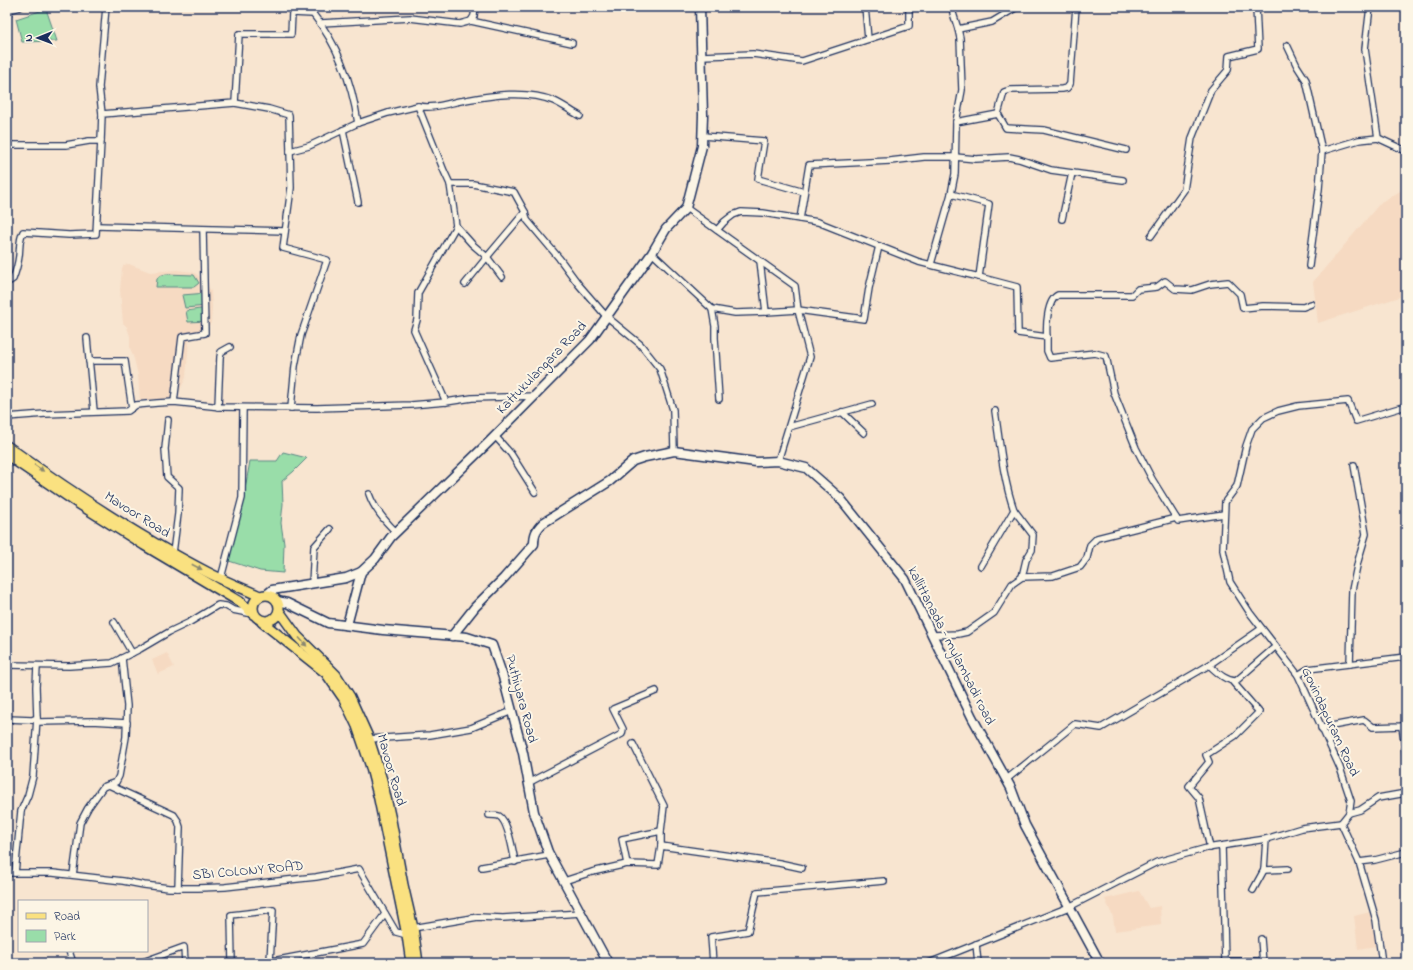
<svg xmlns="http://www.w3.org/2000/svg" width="1413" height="970" viewBox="0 0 1413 970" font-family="'Indie Flower',sans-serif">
  <rect width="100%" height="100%" fill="#f8e5d0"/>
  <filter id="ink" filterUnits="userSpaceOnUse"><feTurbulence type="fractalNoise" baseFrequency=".025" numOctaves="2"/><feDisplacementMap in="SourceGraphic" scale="8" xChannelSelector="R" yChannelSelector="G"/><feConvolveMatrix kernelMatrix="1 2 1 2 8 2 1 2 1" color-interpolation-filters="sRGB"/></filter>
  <g filter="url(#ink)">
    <g fill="#f6dac2">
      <path d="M1404,189L1406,215V295L1318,323L1313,282L1381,202Z"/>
      <path d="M129,264L150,272L177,270L193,272L203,279L211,291L212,308L211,323L209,326L193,334L189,341L186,377L176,399L140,400L138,375L134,359L130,348V336L127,327L123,323L120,290L122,268L124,265Z"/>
      <path d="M167,653L174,667L158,674L152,660Z"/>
      <path d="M1139,891L1149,908L1160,906L1161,925L1115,931L1113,917L1105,899Z"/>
      <path d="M1370,912L1376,946L1358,949L1354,916Z"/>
    </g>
    <g fill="#99dda9" stroke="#5a8684">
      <path d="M46,9L57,41L22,42L16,19Z"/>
      <path d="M166,274L194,275L199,283L194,287H156L157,279L159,276Z"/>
      <path d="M207,293V306L185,308L182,295Z"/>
      <path d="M200,309H207L208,321L188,322L186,311Z"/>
      <path d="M283,452L307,458L293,472L282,481L283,504L281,523L284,544L283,573L260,571L226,560L244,495L250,461H277Z"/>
    </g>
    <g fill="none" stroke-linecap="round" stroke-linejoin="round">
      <g stroke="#1b2f5e" stroke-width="8">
        <g id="street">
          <path d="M865,7L868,39"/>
          <path d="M953,7V13L958,29L992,22L1017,7"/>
          <path d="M1370,7L1365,49L1378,138"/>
          <path d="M7,17L10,10L20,7"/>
          <path d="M471,21L572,43"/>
          <path d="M321,23L410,18L460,24L471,21L474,16L475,7"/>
          <path d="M1287,45L1297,66L1306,80L1322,151L1319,189L1309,266"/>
          <path d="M702,56L753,54L802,61L909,26V7"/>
          <path d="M235,103L269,109L289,115L291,188L283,248L327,260L301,335L295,366L291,408"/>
          <path d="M102,114L99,87L106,7"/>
          <path d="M998,114L1004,92L1010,90L1062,89L1067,88L1070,84L1076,7"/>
          <path d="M956,122L998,114L1006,128L1044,130L1126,150"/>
          <path d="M343,130L358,202"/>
          <path d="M703,136L764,141L758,179L804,192"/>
          <path d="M101,141L102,114L235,103L239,34H291L292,13L313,14C338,45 352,83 358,123L388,113L418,106"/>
          <path d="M7,145H66L89,141H101L96,234L69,235L23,232C19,239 20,248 19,256C18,264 16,271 13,279L10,281L7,280"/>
          <path d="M290,151L309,146L358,123"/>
          <path d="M1322,151L1359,140L1378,138L1406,151"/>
          <path d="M450,184H473L514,192L525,212L527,220L559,258L579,285L606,316L640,344L660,369L673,410L674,451"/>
          <path d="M686,208L795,286L798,310L810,357L778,461"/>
          <path d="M800,219L809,165L890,161L924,157H955L976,159L1009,157L1019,159L1051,170L1123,180"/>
          <path d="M1062,219L1072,173"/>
          <path d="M97,226L285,231"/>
          <path d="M717,230L724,222L733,215L741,212L763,213L818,222L919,262L979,277L989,204L951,194"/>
          <path d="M1151,236L1184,190L1192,138L1211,90L1228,70L1229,56L1258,49L1256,7"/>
          <path d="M652,253L712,309L715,326V338L719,399"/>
          <path d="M760,261L766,312L798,310L864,319L869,288L879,246"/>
          <path d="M931,264L951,194L955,174L956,122L962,90L960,38L958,29"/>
          <path d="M502,277L487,257L472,244L456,226L450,184L444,171L418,106C432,109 446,104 460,101C489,96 525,89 554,101C563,105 571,111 580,116"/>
          <path d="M979,277L1017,287L1018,333L1047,337V351L1050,358L1095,353L1106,356L1114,393L1136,448L1152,479L1178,521L1224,514"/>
          <path d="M465,284L487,257L525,212"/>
          <path d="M712,309L735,313L766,312"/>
          <path d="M1047,337C1046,326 1047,300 1058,295H1132L1138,289L1157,287L1165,281L1175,289L1192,290L1210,284L1228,282L1240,294L1243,308L1263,306L1303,307L1311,304"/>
          <path d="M87,338L94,411"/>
          <path d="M89,361H125L132,408"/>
          <path d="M174,402L182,337L205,333L203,229"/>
          <path d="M446,402L414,330L417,320L418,293L456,226"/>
          <path d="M218,407L220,357L221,352L230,347"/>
          <path d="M842,412L864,433"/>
          <path d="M7,417L45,414L128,411L136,405L157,403L174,402L221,407L317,408L411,405L446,402L472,398L535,396"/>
          <path d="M168,420L165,449L167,477L179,488L178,514L173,553"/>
          <path d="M789,427L872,404"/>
          <path d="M495,436L511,454L535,492"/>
          <path d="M369,494C374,509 385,521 396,532"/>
          <path d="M1014,510L1033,535L1032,550L1026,560L1022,577"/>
          <path d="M981,566L1014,510C1003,479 1000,444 995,411"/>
          <path d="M221,578L242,498L243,408"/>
          <path d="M312,584L314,547L330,529"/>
          <path d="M114,622L132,653"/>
          <path d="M933,635L958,634L967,632L994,613L1012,584L1022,577L1053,576L1080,567L1087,558L1090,545L1097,538L1176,518"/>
          <path d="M1350,664L1352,590L1358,561L1366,534L1354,465"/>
          <path d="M7,665L69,666L112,663L140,649L169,632L190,622L218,605L226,606L233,610L253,614"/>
          <path d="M1209,665C1217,672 1225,681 1236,681L1275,647"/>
          <path d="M1298,675L1308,669L1406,657"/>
          <path d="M7,719L32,720L37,718L36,687L37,666"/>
          <path d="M37,722L92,721L127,723"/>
          <path d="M1402,726L1406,755"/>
          <path d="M1321,728L1364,720L1373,727L1402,726L1406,724"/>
          <path d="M369,739L430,735L471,728L512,711"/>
          <path d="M633,744L664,806L661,831"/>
          <path d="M1007,779L1075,724L1101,728L1209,665L1261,629"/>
          <path d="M528,783L622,734L623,729L613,709L656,691"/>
          <path d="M109,785L174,815L178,821L180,827L178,888"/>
          <path d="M1349,813L1360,810L1378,798L1406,793"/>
          <path d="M489,815C492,815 496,815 499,816C508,821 513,851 515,862"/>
          <path d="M1222,846L1225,961H1256L1261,963"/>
          <path d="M1210,848L1199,798L1189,786L1209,762L1206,755L1235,736L1259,712L1232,681"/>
          <path d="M1359,862L1375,860L1406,852"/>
          <path d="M627,864L622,839L661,831V846"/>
          <path d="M482,867L549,855"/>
          <path d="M1264,870L1288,869"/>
          <path d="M7,873H53L123,881L144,885L169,888H198L225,887L269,882L316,877L359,869L396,932L407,935L413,928L478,917L503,918L581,913"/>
          <path d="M15,873L21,811L28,795L33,776L37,718"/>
          <path d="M73,875L80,823L88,808L103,787L116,782L119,776L126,737L127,706L122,658"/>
          <path d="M564,881L592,872L627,864L658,865L661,846L779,863L802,868"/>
          <path d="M1253,890L1264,870L1266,839"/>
          <path d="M1261,939L1263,963"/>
          <path d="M976,944L978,963"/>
          <path d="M69,951L73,963"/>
          <path d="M140,963L184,947L185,963"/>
          <path d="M232,963L231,915L273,910L270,961"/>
          <path d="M262,963L363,944L385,914"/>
          <path d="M713,963L711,937L748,931L757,892L884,881"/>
          <path d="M929,963L1069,907L1157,862L1207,848L1266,839L1302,828L1341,823"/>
          <path d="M1382,963L1376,920L1359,862L1341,823L1349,813L1351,801L1340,768L1298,675L1250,613L1230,582L1223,550L1225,502L1237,486L1246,446L1252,429L1263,418L1278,411L1298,406L1348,401L1356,421L1406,406"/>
        </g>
      </g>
      <g stroke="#1b2f5e" stroke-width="11">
        <g id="secondary">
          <path d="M266,595L272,590L346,578L361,572L375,559L391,537L490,441L590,340L652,253L666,229L686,208L702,146L703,115L700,7"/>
          <path d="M277,601L287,603L328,623L383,630L467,637L492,645L503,677L523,753L534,812L548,852L608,963"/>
          <path d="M347,625L361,572"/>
          <path d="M452,636L475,607L504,578L534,544C534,534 536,530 543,523L610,481L633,461L645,457L674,451L756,462L778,461L806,468L840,498L905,579L972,717L1011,788L1025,825L1100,963"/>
        </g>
      </g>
      <g stroke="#1b2f5e" stroke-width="12">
        <g id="primary">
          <path d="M7,446C71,492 137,536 207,572C224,581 242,588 260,596"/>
          <path d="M7,455L76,502L144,545L240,602L253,614"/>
          <circle cx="266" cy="608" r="13"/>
          <path d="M279,611L297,636L336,675L350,697L369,739L382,780L391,820L403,885L413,928L418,963"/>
          <path d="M262,622L326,673L344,699L357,726L370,764L379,799L407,935L411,963"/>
        </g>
      </g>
      <use href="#street" stroke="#fcf5e5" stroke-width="5.5"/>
      <use href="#secondary" stroke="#fcf5e5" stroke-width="8"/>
      <use href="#primary" stroke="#fae180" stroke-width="9"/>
    </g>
    <defs><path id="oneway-solid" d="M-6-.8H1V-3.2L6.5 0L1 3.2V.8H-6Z"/></defs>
    <g fill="#8a886f">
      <use href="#oneway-solid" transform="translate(39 468) rotate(35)"/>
      <use href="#oneway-solid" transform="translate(197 567) rotate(28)"/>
      <use href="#oneway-solid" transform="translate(303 642) rotate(48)"/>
    </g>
  </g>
  <g text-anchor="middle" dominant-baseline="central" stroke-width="4" stroke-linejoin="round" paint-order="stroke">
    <g font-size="14" fill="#1b2f5e" stroke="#fcf5e5">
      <text transform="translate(542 368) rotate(-46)">Kattukulangara Road</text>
      <text transform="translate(137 515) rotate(32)">Mavoor Road</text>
      <text transform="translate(951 646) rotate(63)">kallittanada - mylambadi road</text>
      <text transform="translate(521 699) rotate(75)">Puthiyara Road</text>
      <text transform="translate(1330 722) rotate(65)">Govindapuram Road</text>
      <text transform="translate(391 770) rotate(74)">Mavoor Road</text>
      <text transform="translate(248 871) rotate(-5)">SBI COLONY ROAD</text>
    </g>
  </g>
  <rect width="1413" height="970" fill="none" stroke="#fcf5e5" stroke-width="24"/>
  <rect x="12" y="12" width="1389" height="946" fill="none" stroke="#1b2f5e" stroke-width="1.5" filter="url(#ink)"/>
  <rect x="18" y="900" width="130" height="52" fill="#fcf5e5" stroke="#a2a6af"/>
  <rect x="26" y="913" width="20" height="6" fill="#fae180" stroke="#a2a6af"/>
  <text x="54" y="920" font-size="12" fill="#1b2f5e">Road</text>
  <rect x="26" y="930" width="20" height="12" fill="#99dda9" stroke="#a2a6af"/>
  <text x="54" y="940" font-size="12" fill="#1b2f5e">Park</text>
  <g transform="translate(38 38) rotate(269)" stroke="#fcf5e5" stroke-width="3" paint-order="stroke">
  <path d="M0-3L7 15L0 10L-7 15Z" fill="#1b2f5e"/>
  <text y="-6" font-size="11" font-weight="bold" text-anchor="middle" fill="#1b2f5e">N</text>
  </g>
</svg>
